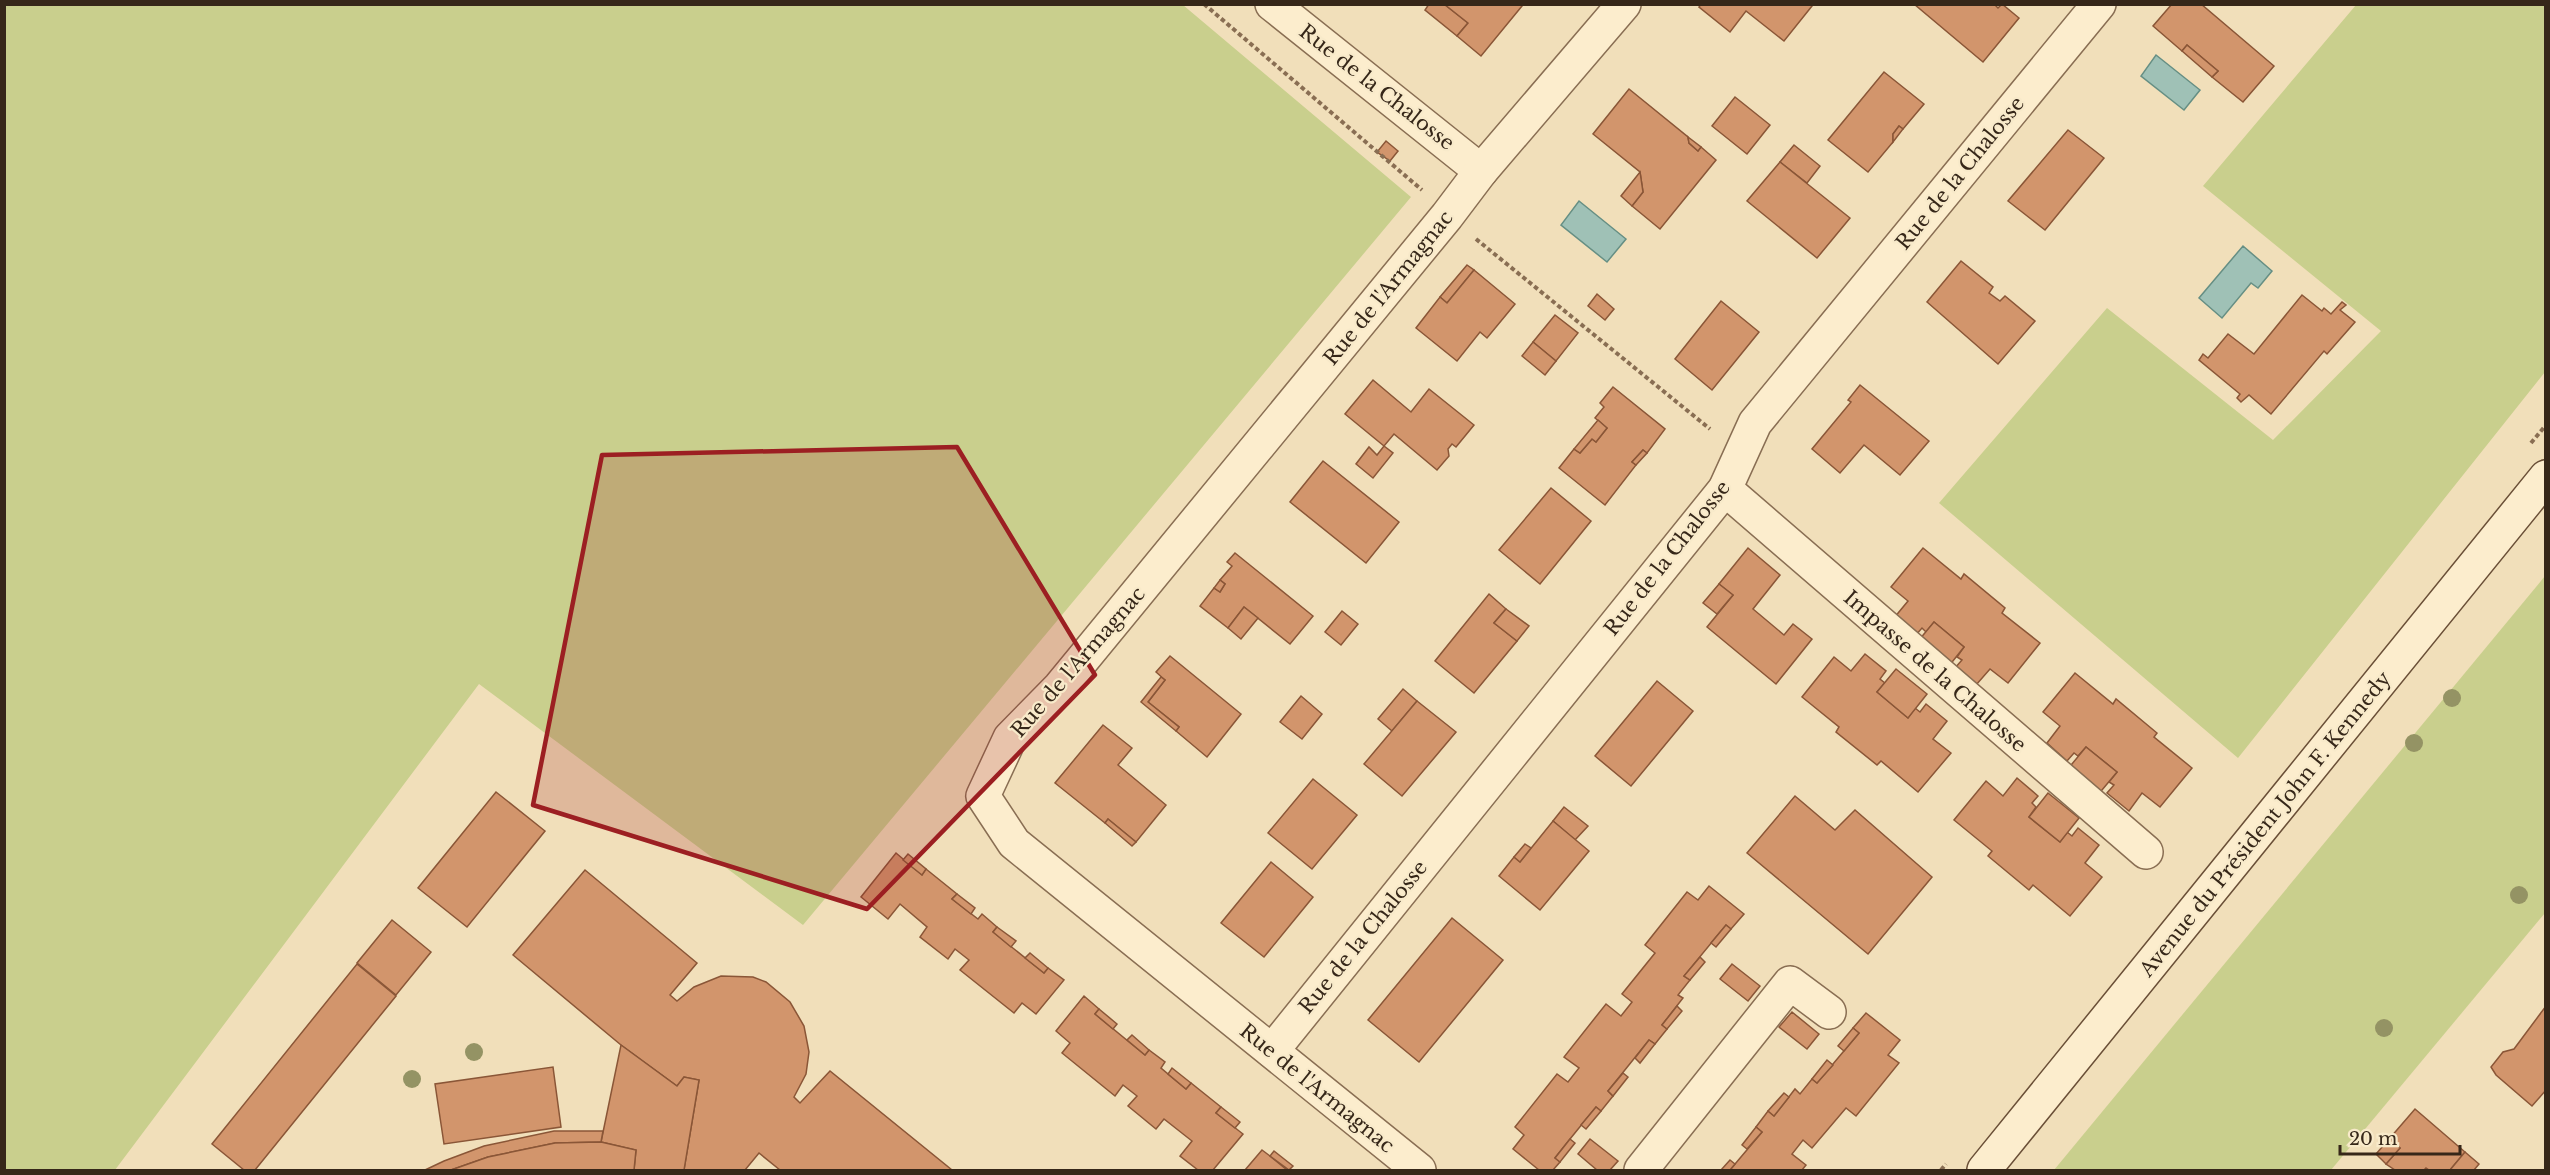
<svg xmlns="http://www.w3.org/2000/svg" width="2550" height="1175" viewBox="0 0 2550 1175" font-family="'Libre Baskerville',serif">
  <rect width="100%" height="100%" fill="#f1dfba"/>
  <g fill="#c9cf8d">
    <path d="M5,4L1183,5L1411,197L803,925L479,684L115,1170H5Z"/>
    <path d="M2356,5H2545V372L2238,758L1939,503L2107,308L2273,440L2381,331L2203,186Z"/>
    <path d="M2545,576V913L2331,1170H2054Z"/>
  </g>
  <g fill="#9fc1b6" stroke="#668f84" stroke-width="1.5">
    <path d="M2156,55L2200,90L2184,110L2141,76Z"/>
    <path d="M1579,201L1626,239L1607,262L1561,225Z"/>
    <path d="M2243,246L2272,271L2258,288L2251,283L2222,318L2199,298Z"/>
  </g>
  <g fill="#d2956c" stroke="#8a5637" stroke-width="1.5">
    <path d="M1429,4H1444L1468,23L1457,36L1425,10Z"/>
    <path d="M1444,4H1520L1522,6L1481,56L1457,36L1468,23Z"/>
    <path d="M1701,4H1810L1812,6L1784,41L1746,11L1730,32L1699,7Z"/>
    <path d="M1914,4H1994L1998,8L2002,4L2019,18L1983,62Z"/>
    <path d="M2172,4H2201L2274,66L2243,102L2212,77L2218,71L2187,45L2182,51L2153,26Z"/>
    <path d="M2187,45L2218,71L2212,77L2182,51Z"/>
    <path d="M1884,72L1924,104L1903,129L1899,126L1893,134V142L1868,172L1828,140Z"/>
    <path d="M1629,89L1688,137L1689,143L1698,151L1701,147L1716,160L1660,229L1632,206L1643,192L1640,172L1593,134Z"/>
    <path d="M1735,97L1770,125L1747,154L1712,126Z"/>
    <path d="M1899,126L1903,129L1893,142V134Z"/>
    <path d="M2068,130L2104,158L2045,230L2008,201Z"/>
    <path d="M1688,137L1701,147L1698,151L1689,143Z"/>
    <path d="M1386,141L1398,151L1390,161L1377,152Z"/>
    <path d="M1794,145L1820,166L1807,183L1780,162Z"/>
    <path d="M1780,162L1850,218L1817,258L1747,201Z"/>
    <path d="M1640,172L1643,192L1632,206L1621,196Z"/>
    <path d="M1961,261L1993,287L1989,293L2000,301L2005,296L2035,321L1998,364L1927,302Z"/>
    <path d="M1467,265L1474,270L1447,303L1440,297Z"/>
    <path d="M1474,270L1515,304L1487,338L1480,332L1457,361L1416,328L1440,297L1447,303Z"/>
    <path d="M1597,294L1614,309L1605,320L1588,306Z"/>
    <path d="M2302,295L2322,311L2324,308L2331,314L2342,302L2346,305L2340,310L2355,322L2327,354L2324,351L2271,414L2249,395L2241,402L2237,398L2240,394L2199,360L2203,354L2208,358L2228,334L2254,354Z"/>
    <path d="M1721,301L1759,332L1712,390L1675,359Z"/>
    <path d="M1555,315L1578,333L1556,361L1533,342Z"/>
    <path d="M1533,342L1556,361L1545,375L1522,356Z"/>
    <path d="M1373,380L1411,412L1429,389L1474,425L1456,447L1452,444L1448,449L1449,456L1437,470L1394,434L1384,446L1345,414Z"/>
    <path d="M1860,385L1929,441L1900,475L1864,445L1840,473L1812,449L1851,402L1848,400Z"/>
    <path d="M1613,387L1665,429L1647,453L1643,450L1632,462L1636,465L1605,505L1559,468L1574,449L1580,453L1592,439L1596,442L1607,428L1595,418L1604,407L1600,403Z"/>
    <path d="M1598,420L1607,428L1596,442L1592,439L1580,453L1574,449Z"/>
    <path d="M1384,446L1393,453L1373,478L1356,464L1369,447L1377,455Z"/>
    <path d="M1643,450L1647,453L1636,465L1632,462Z"/>
    <path d="M1323,461L1399,522L1366,563L1290,502Z"/>
    <path d="M1551,488L1591,521L1540,584L1499,550Z"/>
    <path d="M1748,548L1780,575L1753,609L1784,635L1793,624L1812,639L1776,684L1707,627L1733,595L1719,584Z"/>
    <path d="M1923,548L1961,579L1964,574L2005,608L2002,613L2040,643L2008,683L1990,669L1976,685L1955,668L1962,660L1957,657L1964,647L1934,622L1926,632L1922,628L1915,636L1894,618L1908,601L1891,587Z"/>
    <path d="M1235,553L1313,616L1290,644L1244,607L1228,628L1200,606L1214,588L1220,592L1225,584L1220,580L1232,566L1227,562Z"/>
    <path d="M1220,580L1225,584L1220,592L1214,588Z"/>
    <path d="M1719,584L1733,595L1717,614L1703,603Z"/>
    <path d="M1489,594L1506,609L1494,623L1517,641L1474,693L1435,661Z"/>
    <path d="M1244,607L1258,618L1241,639L1228,628Z"/>
    <path d="M1506,609L1529,626L1517,641L1494,623Z"/>
    <path d="M1342,611L1358,624L1341,645L1325,632Z"/>
    <path d="M1934,622L1964,647L1945,671L1914,646Z"/>
    <path d="M1865,654L1886,671L1880,679L1885,683L1877,692L1908,718L1915,708L1920,712L1926,704L1947,721L1933,739L1951,753L1918,792L1881,761L1877,765L1836,732L1839,727L1802,697L1834,657L1851,671Z"/>
    <path d="M1170,656L1241,714L1207,757L1176,731L1179,727L1148,702L1165,680L1156,672Z"/>
    <path d="M1896,669L1927,694L1908,718L1877,692Z"/>
    <path d="M2075,673L2113,704L2116,699L2157,733L2154,737L2192,768L2160,807L2142,793L2129,811L2107,793L2114,785L2109,782L2117,772L2086,747L2078,756L2074,753L2067,761L2047,743L2060,726L2043,712Z"/>
    <path d="M1161,677L1165,680L1148,702L1179,727L1176,731L1141,702Z"/>
    <path d="M1657,681L1693,711L1631,786L1595,756Z"/>
    <path d="M1403,689L1417,701L1392,731L1378,719Z"/>
    <path d="M1301,696L1322,714L1302,739L1280,722Z"/>
    <path d="M1417,701L1456,732L1402,796L1364,764Z"/>
    <path d="M1103,725L1132,748L1118,765L1166,805L1136,842L1108,819L1105,823L1055,783Z"/>
    <path d="M2086,747L2117,772L2097,796L2067,770Z"/>
    <path d="M2017,778L2038,796L2032,803L2036,807L2029,817L2060,842L2067,832L2072,836L2078,828L2099,845L2085,863L2102,877L2070,916L2033,885L2029,890L1988,856L1992,851L1954,820L1986,781L2003,796Z"/>
    <path d="M1313,779L1357,815L1312,869L1268,833Z"/>
    <path d="M496,792L545,831L467,927L418,888Z"/>
    <path d="M2048,793L2079,818L2060,842L2029,817Z"/>
    <path d="M1795,796L1835,830L1855,810L1932,877L1868,954L1747,853Z"/>
    <path d="M1564,807L1588,826L1575,840L1553,821Z"/>
    <path d="M1108,819L1136,842L1132,846L1105,823Z"/>
    <path d="M1553,821L1589,851L1540,910L1499,876L1514,857L1520,862Z"/>
    <path d="M1525,844L1531,848L1520,862L1514,857Z"/>
    <path d="M896,853L922,875L926,869L957,894L952,899L978,919L982,914L997,927L993,932L1044,973L1048,968L1064,980L1036,1014L1022,1003L1014,1013L960,970L969,960L955,949L948,959L920,937L927,927L900,904L888,919L861,897Z"/>
    <path d="M908,854L926,869L922,875L903,860Z"/>
    <path d="M1271,862L1313,897L1264,957L1221,923Z"/>
    <path d="M585,870L697,963L670,995L677,1001L694,987L721,976L753,977L766,982L790,1002L804,1026L809,1052L806,1074L794,1097L800,1103L830,1071L952,1170H780L759,1153L745,1170H684L699,1080L684,1077L677,1086L621,1045L513,955Z"/>
    <path d="M1709,886L1744,914L1731,929L1726,925L1684,976L1690,980L1678,995L1683,998L1662,1025L1667,1029L1655,1044L1649,1040L1608,1091L1613,1096L1601,1111L1596,1107L1570,1139L1555,1158L1560,1162L1553,1170H1539L1513,1149L1524,1135L1515,1127L1557,1074L1568,1082L1579,1068L1564,1057L1606,1004L1621,1016L1632,1002L1622,994L1655,953L1645,945L1687,892L1698,900Z"/>
    <path d="M957,894L975,908L971,914L952,899Z"/>
    <path d="M1452,918L1503,960L1419,1062L1368,1020Z"/>
    <path d="M392,920L431,952L396,995L357,963Z"/>
    <path d="M1726,925L1731,929L1716,947L1711,943Z"/>
    <path d="M997,927L1016,941L1011,947L993,932Z"/>
    <path d="M1030,953L1048,968L1044,973L1025,958Z"/>
    <path d="M1700,957L1705,962L1690,980L1684,976Z"/>
    <path d="M357,964L396,996L255,1170H244L212,1144Z"/>
    <path d="M1732,964L1760,986L1748,1001L1720,979Z"/>
    <path d="M1084,996L1099,1009L1095,1014L1145,1055L1149,1050L1165,1062L1161,1068L1186,1089L1191,1083L1221,1107L1216,1113L1243,1134L1213,1170H1198L1180,1156L1192,1141L1164,1119L1156,1129L1128,1106L1137,1096L1123,1085L1115,1096L1062,1053L1070,1043L1056,1031Z"/>
    <path d="M1677,1006L1682,1011L1667,1029L1662,1025Z"/>
    <path d="M2546,1006V1090L2532,1106L2496,1075L2491,1067L2503,1052L2514,1049Z"/>
    <path d="M1099,1009L1117,1024L1113,1029L1095,1014Z"/>
    <path d="M1792,1012L1819,1034L1807,1049L1779,1027Z"/>
    <path d="M1866,1013L1900,1040L1888,1055L1899,1063L1856,1116L1846,1108L1812,1148L1803,1140L1792,1154L1806,1165L1802,1170H1730L1762,1132L1756,1127L1768,1111L1774,1116L1795,1089L1800,1094L1812,1079L1817,1083L1859,1033L1853,1028Z"/>
    <path d="M1853,1028L1859,1033L1844,1051L1838,1046Z"/>
    <path d="M1132,1035L1149,1050L1145,1055L1127,1040Z"/>
    <path d="M1649,1040L1655,1044L1640,1063L1635,1058Z"/>
    <path d="M621,1045L677,1086L684,1077L699,1080L684,1170H634L636,1150L601,1142Z"/>
    <path d="M1827,1060L1833,1065L1817,1083L1812,1079Z"/>
    <path d="M553,1067L561,1127L444,1144L435,1084Z"/>
    <path d="M1172,1068L1191,1083L1186,1089L1168,1074Z"/>
    <path d="M1623,1073L1628,1077L1613,1096L1608,1091Z"/>
    <path d="M1784,1093L1789,1097L1774,1116L1768,1111Z"/>
    <path d="M1221,1107L1240,1122L1235,1128L1216,1113Z"/>
    <path d="M1596,1107L1601,1111L1586,1129L1581,1125Z"/>
    <path d="M2415,1109L2465,1152L2450,1170H2429L2426,1168L2424,1170H2395L2386,1164L2400,1148L2390,1138Z"/>
    <path d="M1756,1127L1762,1132L1747,1149L1742,1145Z"/>
    <path d="M554,1131H603L601,1142L555,1143L488,1157L451,1170H425L444,1161L484,1146Z"/>
    <path d="M2390,1138L2400,1148L2386,1164L2376,1154Z"/>
    <path d="M1570,1139L1575,1143L1560,1162L1555,1158Z"/>
    <path d="M1590,1139L1618,1161L1610,1170H1597L1578,1154Z"/>
    <path d="M601,1142L636,1150L634,1170H451L488,1157L555,1143Z"/>
    <path d="M1262,1150L1270,1156L1287,1170H1245Z"/>
    <path d="M1274,1151L1293,1166L1289,1170L1270,1156Z"/>
    <path d="M2465,1152L2479,1164L2474,1170H2450Z"/>
    <path d="M1730,1160L1735,1164L1730,1170H1721Z"/>
  </g>
  <g fill="none" stroke-linecap="round" stroke-linejoin="round">
    <g stroke="#896e53" stroke-width="36">
      <g id="minor">
        <path d="M1272,4L1481,171"/>
        <path d="M1725,489L2146,852"/>
        <path d="M1272,1051L1725,489L1755,423L2099,4"/>
        <path d="M1419,1170L1014,843L983,796L1010,738L1060,687L1447,216L1481,171L1624,4"/>
        <path d="M1641,1170L1790,983L1829,1012"/>
      </g>
    </g>
    <g stroke="#6a4f37" stroke-width="36">
      <path id="secondary" d="M1984,1170L2546,477"/>
    </g>
    <g stroke="#896e53" stroke-width="4" stroke-dasharray="4.5 3" stroke-linecap="butt">
      <path d="M1204,4L1422,190"/>
      <path d="M1476,239L1710,429"/>
      <path d="M2531,443L2546,425"/>
      <path d="M1941,1170L1946,1164"/>
    </g>
    <use href="#minor" stroke="#fcedcd" stroke-width="33"/>
    <use href="#secondary" stroke="#fcedcd" stroke-width="33"/>
  </g>
  <g fill="#949364">
    <circle cx="2452" cy="698" r="9"/>
    <circle cx="2414" cy="743" r="9"/>
    <circle cx="2519" cy="895" r="9"/>
    <circle cx="2384" cy="1028" r="9"/>
    <circle cx="474" cy="1052" r="9"/>
    <circle cx="412" cy="1079" r="9"/>
  </g>
  <path fill="#9c1f22" fill-opacity="0.2" stroke="#9c1f22" stroke-width="4.5" stroke-linejoin="round" d="M957,447L1095,675L867,909L533,805L602,455Z"/>
  <g text-anchor="middle" dominant-baseline="central" stroke-width="4.5" stroke-linejoin="round" paint-order="stroke">
    <g font-size="20" fill="#362719" stroke="#f8eaca">
      <text transform="translate(1377 87) rotate(38)">Rue de la Chalosse</text>
      <text transform="translate(1960 173) rotate(-51)">Rue de la Chalosse</text>
      <text transform="translate(1388 288) rotate(-51)">Rue de l'Armagnac</text>
      <text transform="translate(1667 558) rotate(-52)">Rue de la Chalosse</text>
      <text transform="translate(1078 662) rotate(-49)">Rue de l'Armagnac</text>
      <text transform="translate(1935 671) rotate(41)">Impasse de la Chalosse</text>
      <text transform="translate(2265 824) rotate(-51)">Avenue du Président John F. Kennedy</text>
      <text transform="translate(1363 937) rotate(-51)">Rue de la Chalosse</text>
      <text transform="translate(1317 1088) rotate(39)">Rue de l'Armagnac</text>
    </g>
  </g>
  <rect width="2550" height="1175" fill="none" stroke="#362719" stroke-width="12"/>
  <path d="M2340 1145v9h120v-9" fill="none" stroke="#362719" stroke-width="3"/>
  <text x="2349" y="1145" font-size="18" fill="#362719" stroke="#f8eaca" stroke-width="4.5" paint-order="stroke">20 m</text>
</svg>
